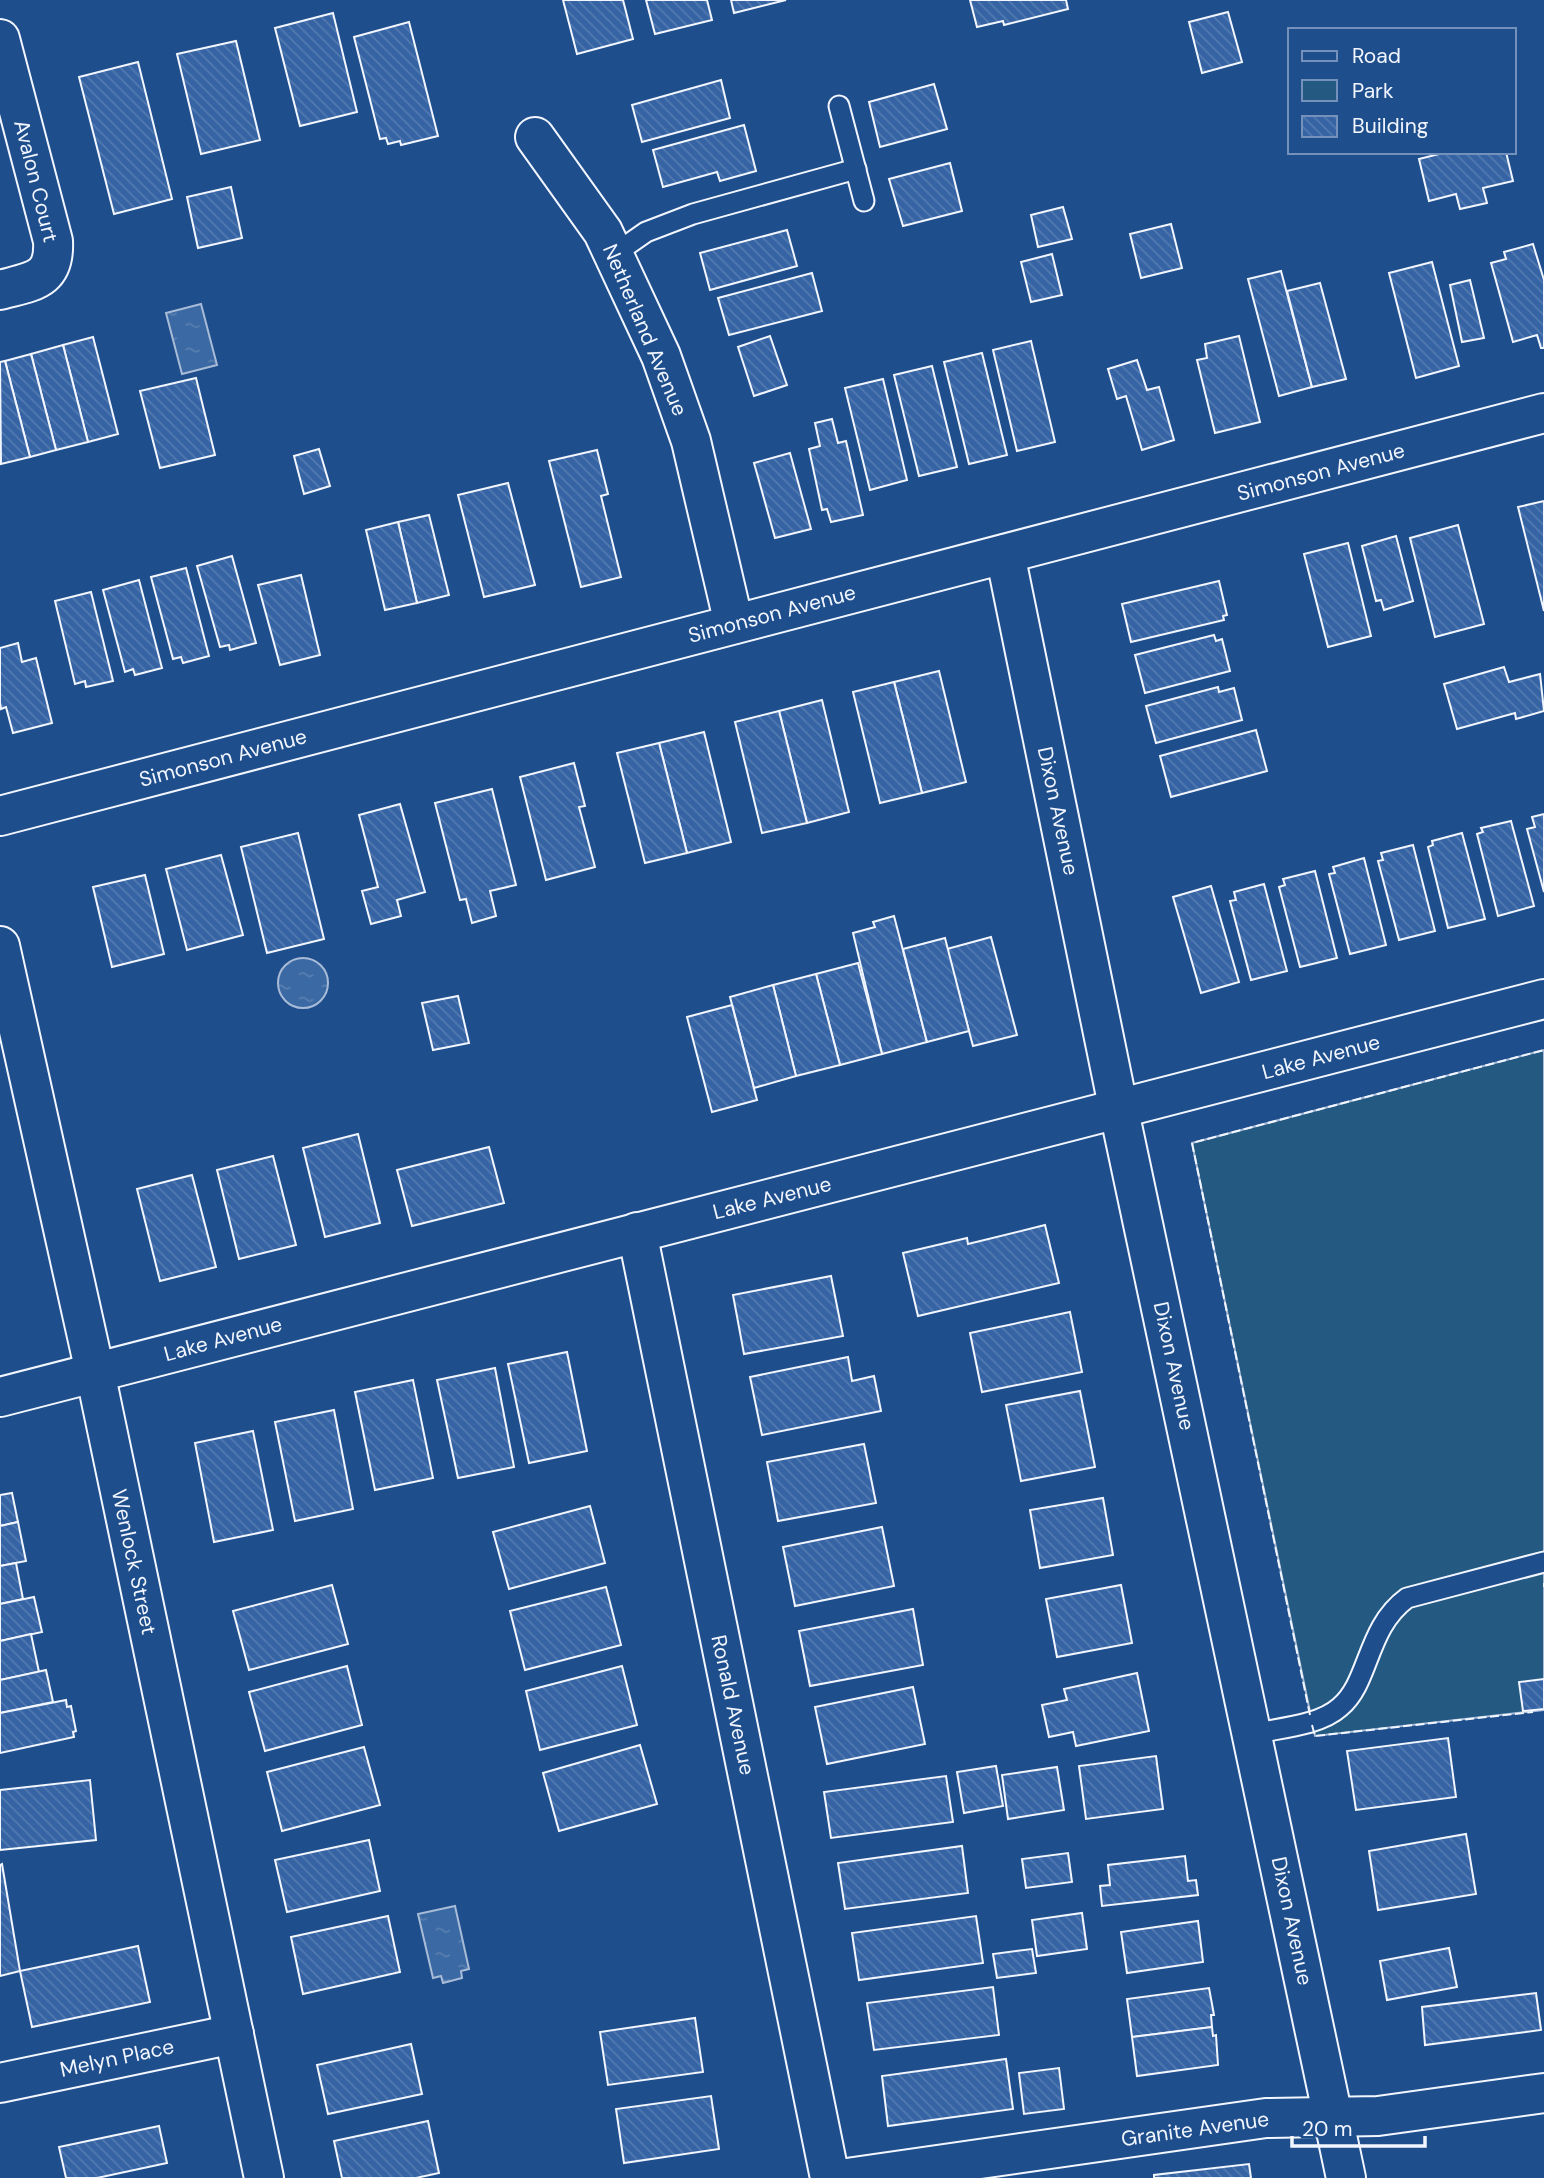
<svg xmlns="http://www.w3.org/2000/svg" width="1544" height="2178" viewBox="0 0 1544 2178" font-family="'DM Sans',sans-serif">
  <defs>
    <pattern id="water-ripples" width="26" height="14" patternUnits="userSpaceOnUse" patternTransform="scale(1.75)"><rect width="26" height="14" fill="#3b69a3"/><path d="M2 4q2-2 4 0t4 0M15 11q2-2 4 0t4 0" fill="none" stroke="#587fb1"/></pattern>
    <pattern id="building-back-hatch" width="6" height="6" patternUnits="userSpaceOnUse" patternTransform="scale(1.75)"><rect width="6" height="6" fill="#3563a3"/><path d="M-1 5l2 2M0 0l6 6M5-1l2 2" fill="none" stroke="#537ab1"/></pattern>
  </defs>
  <rect width="100%" height="100%" fill="#1f4e8c"/>
  <path fill="#245a82" stroke="#a8bbd7" stroke-width="2" d="M1544,1050V1710L1315,1736L1192,1143Z"/>
  <g fill="url(#water-ripples)" stroke="#a8bbd7" stroke-width="2">
    <path d="M201,304L217,365L182,374L166,313Z"/>
    <circle cx="303" cy="983" r="25"/>
    <path d="M455,1906L469,1969L461,1971L462,1978L443,1983L441,1976L433,1978L418,1914Z"/>
  </g>
  <g fill="url(#building-back-hatch)" stroke="#f2f6ff" stroke-width="2">
    <path d="M563,0H623L633,39L577,54Z"/>
    <path d="M646,0H707L712,20L655,34Z"/>
    <path d="M731,0H786L734,13Z"/>
    <path d="M970,0H1066L1068,9L1004,25L1003,21L977,27Z"/>
    <path d="M1228,12L1242,62L1202,73L1189,22Z"/>
    <path d="M333,13L357,112L300,126L275,28Z"/>
    <path d="M409,22L438,136L401,145L400,141L388,144L386,138L380,139L354,37Z"/>
    <path d="M236,41L260,140L201,154L177,54Z"/>
    <path d="M138,62L172,199L114,214L79,77Z"/>
    <path d="M721,80L730,118L642,142L632,105Z"/>
    <path d="M934,84L947,129L880,147L869,102Z"/>
    <path d="M744,125L756,171L720,181L717,172L663,187L653,150Z"/>
    <path d="M1447,152H1506L1513,181L1483,188L1487,203L1460,209L1456,194L1429,201L1419,159Z"/>
    <path d="M950,163L962,211L903,226L889,179Z"/>
    <path d="M231,187L242,238L198,248L187,197Z"/>
    <path d="M1063,207L1072,239L1038,247L1031,215Z"/>
    <path d="M1171,224L1182,268L1141,278L1130,234Z"/>
    <path d="M787,230L797,266L710,290L700,253Z"/>
    <path d="M1533,244L1544,280V348H1541L1537,335L1513,342L1491,263L1506,259L1504,252Z"/>
    <path d="M1052,254L1062,295L1031,302L1021,262Z"/>
    <path d="M1432,262L1459,366L1416,378L1389,273Z"/>
    <path d="M1281,271L1312,387L1279,396L1248,279Z"/>
    <path d="M812,273L822,311L729,335L718,298Z"/>
    <path d="M1470,280L1484,338L1462,342L1450,285Z"/>
    <path d="M1320,283L1346,379L1312,387L1287,291Z"/>
    <path d="M770,336L787,385L754,396L738,347Z"/>
    <path d="M1239,336L1260,422L1215,433L1197,360L1207,358L1205,344Z"/>
    <path d="M93,337L118,434L88,442L63,345Z"/>
    <path d="M1031,341L1055,442L1017,451L993,350Z"/>
    <path d="M63,345L88,442L56,450L31,354Z"/>
    <path d="M982,353L1007,455L969,464L944,362Z"/>
    <path d="M31,354L56,450L30,457L5,361Z"/>
    <path d="M1137,360L1147,390L1159,387L1174,440L1142,450L1126,396L1117,399L1108,369Z"/>
    <path d="M5,361L30,457L1,464L0,362Z"/>
    <path d="M932,366L957,467L919,476L894,375Z"/>
    <path d="M196,378L215,455L160,468L140,391Z"/>
    <path d="M883,379L907,480L870,490L845,388Z"/>
    <path d="M832,419L838,443L846,441L863,515L831,522L827,509L822,510L809,449L820,446L815,423Z"/>
    <path d="M319,449L330,486L304,494L294,456Z"/>
    <path d="M597,450L608,494L601,496L621,577L581,587L549,461Z"/>
    <path d="M790,453L811,529L775,538L754,463Z"/>
    <path d="M508,483L535,585L484,597L458,495Z"/>
    <path d="M1544,501V611L1518,507Z"/>
    <path d="M429,515L449,595L417,603L398,522Z"/>
    <path d="M398,522L417,603L385,610L366,530Z"/>
    <path d="M1458,525L1484,624L1435,637L1410,538Z"/>
    <path d="M1396,536L1413,601L1384,610L1381,600L1376,601L1362,546Z"/>
    <path d="M1348,543L1371,636L1328,647L1304,554Z"/>
    <path d="M232,556L256,643L230,650L229,645L220,647L197,566Z"/>
    <path d="M186,568L209,656L183,663L181,657L173,659L151,577Z"/>
    <path d="M301,575L320,655L280,665L258,585Z"/>
    <path d="M139,580L162,668L135,675L133,669L125,672L103,590Z"/>
    <path d="M1219,581L1227,615L1223,616L1224,620L1131,642L1122,604Z"/>
    <path d="M91,592L113,681L86,687L85,681L75,684L55,601Z"/>
    <path d="M1214,635L1216,641L1222,639L1230,671L1145,693L1135,655Z"/>
    <path d="M18,643L22,662L36,658L52,723L13,733L6,707L1,709L0,703V648Z"/>
    <path d="M1504,667L1509,682L1540,674L1544,711L1516,719L1515,713L1457,729L1444,684Z"/>
    <path d="M939,671L966,782L922,793L894,682Z"/>
    <path d="M894,682L922,793L880,803L853,692Z"/>
    <path d="M1218,687L1219,692L1234,688L1242,720L1156,743L1146,706Z"/>
    <path d="M822,700L849,812L807,823L779,711Z"/>
    <path d="M779,711L807,823L762,833L735,722Z"/>
    <path d="M1256,730L1267,771L1171,797L1160,756Z"/>
    <path d="M704,732L731,842L687,853L659,743Z"/>
    <path d="M659,743L687,853L645,863L617,753Z"/>
    <path d="M574,763L585,806L579,807L595,867L546,880L520,777Z"/>
    <path d="M492,789L516,885L490,891L496,916L472,923L466,899L460,900L435,803Z"/>
    <path d="M400,804L425,892L397,900L401,916L371,924L362,891L378,887L359,815Z"/>
    <path d="M1544,814V892L1527,829L1535,827L1532,817Z"/>
    <path d="M1511,821L1534,906L1498,916L1477,834L1483,832L1481,828Z"/>
    <path d="M298,833L324,939L267,953L241,847Z"/>
    <path d="M1462,833L1485,919L1448,928L1428,847L1433,845L1432,841Z"/>
    <path d="M1413,845L1435,931L1399,940L1378,861L1383,860L1381,853Z"/>
    <path d="M221,855L243,935L187,950L166,869Z"/>
    <path d="M1364,858L1386,945L1350,954L1329,874L1335,873L1333,867Z"/>
    <path d="M1315,871L1337,958L1300,967L1279,887L1285,885L1283,879Z"/>
    <path d="M145,875L164,954L112,967L93,887Z"/>
    <path d="M1264,884L1287,971L1251,980L1230,901L1236,900L1234,892Z"/>
    <path d="M1211,886L1239,982L1201,993L1173,897Z"/>
    <path d="M894,916L927,1042L882,1054L853,933L875,927L873,922Z"/>
    <path d="M991,937L1017,1035L973,1046L947,949Z"/>
    <path d="M945,938L969,1031L927,1042L903,949Z"/>
    <path d="M858,963L882,1054L840,1065L816,974Z"/>
    <path d="M816,974L840,1065L796,1076L773,985Z"/>
    <path d="M773,985L796,1076L754,1088L730,997Z"/>
    <path d="M458,996L469,1043L433,1050L422,1003Z"/>
    <path d="M732,1005L757,1100L712,1112L687,1017Z"/>
    <path d="M358,1134L380,1223L325,1237L303,1148Z"/>
    <path d="M489,1147L504,1203L412,1226L397,1170Z"/>
    <path d="M273,1156L296,1245L239,1259L217,1170Z"/>
    <path d="M192,1175L216,1267L160,1281L137,1189Z"/>
    <path d="M1045,1225L1059,1283L918,1316L903,1253L967,1238L968,1244Z"/>
    <path d="M831,1276L843,1336L744,1354L733,1295Z"/>
    <path d="M1070,1312L1082,1372L982,1392L970,1333Z"/>
    <path d="M567,1352L587,1451L529,1463L508,1364Z"/>
    <path d="M848,1357L852,1381L874,1376L881,1411L762,1435L750,1377Z"/>
    <path d="M495,1368L514,1467L458,1478L437,1380Z"/>
    <path d="M413,1380L433,1478L375,1490L355,1392Z"/>
    <path d="M1080,1391L1095,1467L1021,1481L1006,1405Z"/>
    <path d="M334,1410L353,1509L295,1521L275,1422Z"/>
    <path d="M253,1431L273,1530L214,1542L195,1443Z"/>
    <path d="M864,1444L876,1503L778,1521L767,1462Z"/>
    <path d="M12,1493L18,1522L0,1526V1495Z"/>
    <path d="M1103,1498L1113,1555L1040,1568L1030,1510Z"/>
    <path d="M590,1506L605,1563L509,1589L493,1532Z"/>
    <path d="M18,1522L26,1561L0,1566V1526Z"/>
    <path d="M882,1527L894,1586L795,1606L783,1547Z"/>
    <path d="M16,1563L23,1599L0,1604V1566Z"/>
    <path d="M332,1585L348,1644L249,1670L233,1611Z"/>
    <path d="M1121,1585L1132,1643L1057,1657L1046,1599Z"/>
    <path d="M606,1587L621,1645L525,1670L510,1611Z"/>
    <path d="M34,1597L42,1632L0,1641V1604Z"/>
    <path d="M913,1609L923,1665L810,1686L799,1631Z"/>
    <path d="M31,1634L39,1672L0,1680V1641Z"/>
    <path d="M347,1666L362,1725L265,1751L249,1692Z"/>
    <path d="M622,1666L637,1725L540,1750L526,1691Z"/>
    <path d="M46,1670L53,1702L0,1713V1680Z"/>
    <path d="M1137,1673L1149,1731L1076,1746L1073,1732L1049,1737L1042,1705L1067,1700L1064,1689Z"/>
    <path d="M1544,1679V1709L1523,1711L1519,1682Z"/>
    <path d="M913,1687L925,1744L827,1764L815,1707Z"/>
    <path d="M66,1700L67,1707L71,1706L76,1731L73,1732L74,1737L0,1753V1713Z"/>
    <path d="M1448,1738L1456,1797L1356,1810L1347,1751Z"/>
    <path d="M640,1745L657,1804L559,1831L543,1773Z"/>
    <path d="M364,1747L380,1805L282,1831L267,1772Z"/>
    <path d="M1156,1756L1163,1809L1086,1819L1079,1766Z"/>
    <path d="M996,1766L1003,1806L964,1813L957,1772Z"/>
    <path d="M1057,1767L1064,1810L1008,1819L1002,1775Z"/>
    <path d="M946,1776L953,1822L831,1838L824,1792Z"/>
    <path d="M90,1780L96,1840L0,1850V1790Z"/>
    <path d="M1466,1834L1476,1894L1378,1910L1369,1851Z"/>
    <path d="M369,1840L380,1891L287,1912L275,1860Z"/>
    <path d="M962,1846L968,1893L845,1909L838,1863Z"/>
    <path d="M1068,1853L1072,1882L1026,1888L1022,1859Z"/>
    <path d="M1185,1856L1188,1881L1196,1880L1198,1895L1102,1906L1100,1886L1110,1885L1108,1865Z"/>
    <path d="M2,1864L20,1971L0,1976V1865Z"/>
    <path d="M1082,1913L1087,1949L1037,1956L1032,1920Z"/>
    <path d="M388,1916L400,1972L303,1994L291,1937Z"/>
    <path d="M976,1916L983,1963L859,1980L852,1933Z"/>
    <path d="M1198,1921L1203,1962L1127,1973L1121,1932Z"/>
    <path d="M138,1946L150,2002L32,2027L20,1971Z"/>
    <path d="M1449,1948L1457,1987L1387,2000L1380,1961Z"/>
    <path d="M1032,1949L1036,1973L997,1978L993,1954Z"/>
    <path d="M993,1987L999,2035L874,2050L867,2003Z"/>
    <path d="M1209,1988L1214,2015H1211L1212,2027L1132,2037L1127,1999Z"/>
    <path d="M1536,1993L1541,2030L1425,2045L1422,2007Z"/>
    <path d="M695,2018L703,2072L608,2085L600,2032Z"/>
    <path d="M1212,2027L1213,2036L1216,2035L1218,2065L1137,2076L1132,2037Z"/>
    <path d="M411,2044L422,2094L328,2114L317,2065Z"/>
    <path d="M1006,2059L1013,2109L888,2126L882,2076Z"/>
    <path d="M1059,2068L1064,2109L1024,2114L1019,2073Z"/>
    <path d="M711,2096L719,2149L624,2163L616,2109Z"/>
    <path d="M428,2121L439,2173L416,2178H342L334,2141Z"/>
    <path d="M159,2126L167,2163L97,2178H66L59,2147Z"/>
    <path d="M1249,2164L1251,2178H1154V2175Z"/>
  </g>
  <g fill="none" stroke-linecap="round" stroke-linejoin="round">
    <g stroke="#f2f6ff" stroke-width="23">
      <g id="lane">
        <path d="M839,106L864,201"/>
        <path d="M613,255L646,232L693,214L856,169"/>
        <path d="M1252,1734C1278,1728 1319,1726 1340,1707C1370,1682 1366,1628 1407,1598L1544,1562"/>
      </g>
    </g>
    <g stroke="#f2f6ff" stroke-width="42">
      <g id="street">
        <path d="M0,39L53,241C55,281 33,281 0,290"/>
        <path d="M535,137L603,232L661,356L691,441L734,624"/>
        <path d="M1005,554L1119,1111L1346,2178"/>
        <path d="M0,816L1544,413"/>
        <path d="M0,946L95,1372L264,2178"/>
        <path d="M637,1232L830,2178"/>
        <path d="M0,1397L1544,999"/>
        <path d="M0,2083L234,2034"/>
        <path d="M847,2178L1266,2118L1378,2116L1544,2093"/>
      </g>
    </g>
    <use href="#lane" stroke="#1f4e8c" stroke-width="19"/>
    <use href="#street" stroke="#1f4e8c" stroke-width="38"/>
    <g stroke="#f2f6ff" stroke-width="2" stroke-dasharray="9 3.5" stroke-linecap="butt">
      <path d="M1544,1583V1587"/>
      <path d="M1310,1715L1192,1143L1544,1050"/>
      <path d="M1312,1725L1315,1736L1533,1712"/>
    </g>
  </g>
  <g text-anchor="middle" dominant-baseline="central" stroke-width="5" stroke-linejoin="round" paint-order="stroke">
    <g font-size="21" fill="#f2f6ff" stroke="#1f4e8c">
      <text transform="translate(36 181) rotate(76)">Avalon Court</text>
      <text transform="translate(645 330) rotate(67)">Netherland Avenue</text>
      <text transform="translate(1321 472) rotate(-15)">Simonson Avenue</text>
      <text transform="translate(772 614) rotate(-15)">Simonson Avenue</text>
      <text transform="translate(223 758) rotate(-15)">Simonson Avenue</text>
      <text transform="translate(1058 811) rotate(78)">Dixon Avenue</text>
      <text transform="translate(1321 1057) rotate(-15)">Lake Avenue</text>
      <text transform="translate(772 1198) rotate(-14)">Lake Avenue</text>
      <text transform="translate(223 1339) rotate(-15)">Lake Avenue</text>
      <text transform="translate(1174 1366) rotate(78)">Dixon Avenue</text>
      <text transform="translate(134 1562) rotate(78)">Wenlock Street</text>
      <text transform="translate(733 1705) rotate(78)">Ronald Avenue</text>
      <text transform="translate(1292 1921) rotate(78)">Dixon Avenue</text>
      <text transform="translate(117 2058) rotate(-12)">Melyn Place</text>
      <text transform="translate(1195 2129) rotate(-8)">Granite Avenue</text>
    </g>
  </g>
  <rect x="1288" y="28" width="228" height="126" fill="#1f4e8c" stroke="#7391ba" stroke-width="2"/>
  <rect x="1302" y="51" width="35" height="10" fill="#1f4e8c" stroke="#7391ba" stroke-width="2"/>
  <text x="1352" y="63" font-size="21" fill="#f2f6ff">Road</text>
  <rect x="1302" y="80" width="35" height="21" fill="#245a82" stroke="#7391ba" stroke-width="2"/>
  <text x="1352" y="98" font-size="21" fill="#f2f6ff">Park</text>
  <rect x="1302" y="116" width="35" height="21" fill="url(#building-back-hatch)" stroke="#7391ba" stroke-width="2"/>
  <text x="1352" y="133" font-size="21" fill="#f2f6ff">Building</text>
  <path d="M1292 2136v10h133v-10" fill="none" stroke="#f2f6ff" stroke-width="3.5"/>
  <text x="1302" y="2136" font-size="21" fill="#f2f6ff" stroke="#1f4e8c" stroke-width="5" paint-order="stroke">20 m</text>
</svg>
